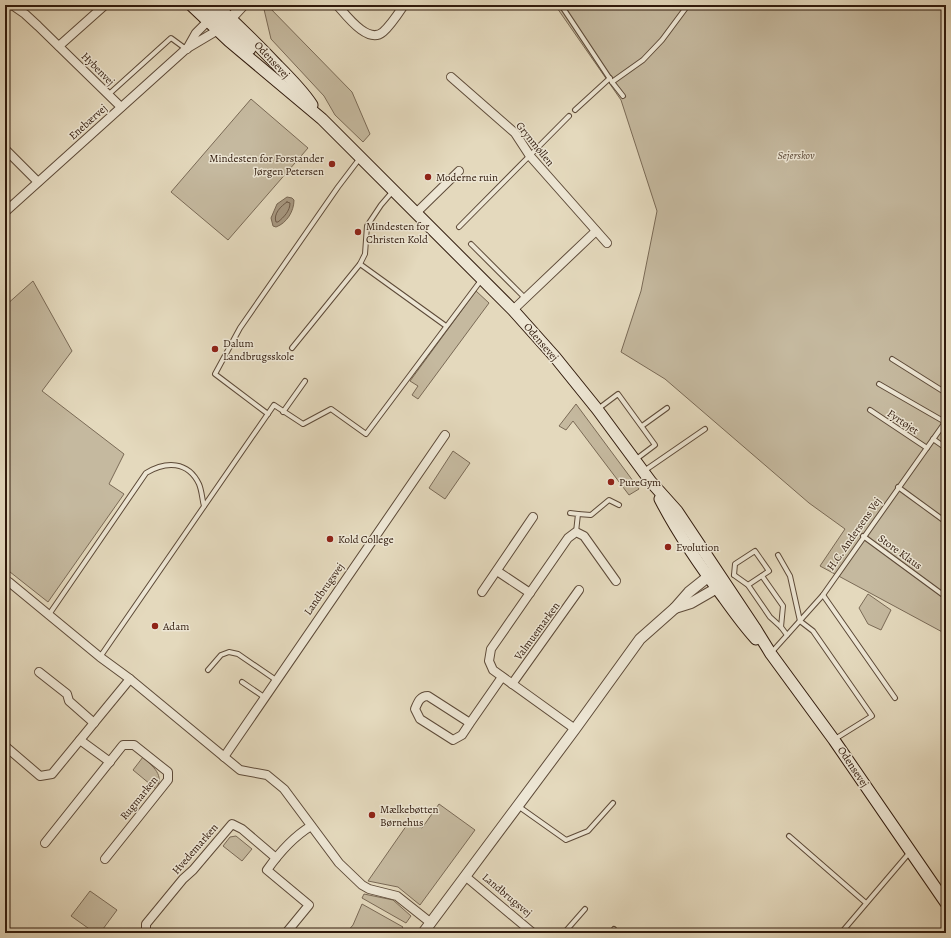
<svg xmlns="http://www.w3.org/2000/svg" width="951" height="938" viewBox="0 0 951 938" font-family="Alegreya,serif">
  <rect width="100%" height="100%" fill="#e4d9bd"/>
  <filter id="stains"><feTurbulence type="fractalNoise" baseFrequency=".005" numOctaves="4"/><feColorMatrix values="0 0 0 0 .2 0 0 0 0 .09 0 0 0 0 .02 0 0 0 .5 -.17"/></filter>
  <radialGradient id="worn" r=".72"><stop offset=".6" stop-color="#630" stop-opacity="0"/><stop offset="1" stop-color="#630" stop-opacity=".3"/></radialGradient>
  <g fill="#c5b99f" stroke="#7a6a56">
    <path d="M263,5H267L352,92L370,134L363,142L335,115L324,96L271,39Z"/>
    <path d="M555,5H946V634L820,566L845,529L809,503L665,379L621,352L641,291L657,211L621,100Z"/>
    <path d="M251,99L308,148L228,240L171,192Z"/>
    <path d="M33,281L72,351L42,391L124,454L109,484L124,494L48,602L5,568V306Z"/>
    <path d="M476,291L489,303L418,399L412,395L418,386L410,381Z"/>
    <path d="M576,404L639,489L629,495L573,421L566,430L559,426Z"/>
    <path d="M453,451L470,463L445,499L429,488Z"/>
    <path d="M868,594L891,610L881,630L868,624L859,608Z"/>
    <path d="M143,757C153,767 165,775 156,789L133,770Z"/>
    <path d="M439,804L475,830L420,905L398,887L368,881L409,822L422,828Z"/>
    <path d="M236,836L252,849L242,861L223,846L230,837Z"/>
    <path d="M90,891L117,910L100,933H95L71,916Z"/>
    <path d="M364,894L393,900L411,916L406,923L362,898Z"/>
    <path d="M362,904L403,927L398,933H346L353,925Z"/>
  </g>
  <path fill="#a79881" stroke="#776652" d="M287,197L292,198L294,200C294,211 287,223 276,227L273,226L271,218L277,204Z"/>
  <g fill="none" stroke-linecap="round" stroke-linejoin="round">
    <path stroke="#6c5946" stroke-width="1" d="M287,202L290,203C290,211 284,217 278,222H276C273,214 281,206 287,202Z"/>
    <g stroke="#5d4a38" stroke-width="6">
      <g id="service">
        <path d="M561,5L612,82L623,96"/>
        <path d="M612,82L643,60L662,40L688,5"/>
        <path d="M108,95L171,38L186,49"/>
        <path d="M575,110L610,78"/>
        <path d="M459,227L569,116"/>
        <path d="M471,244L525,298"/>
        <path d="M360,264L365,254L367,226L381,205L393,191"/>
        <path d="M292,348L360,264L446,326"/>
        <path d="M892,359L946,393"/>
        <path d="M879,384L945,422"/>
        <path d="M598,409L618,394L655,445L635,460"/>
        <path d="M870,410L927,448"/>
        <path d="M283,412L305,381"/>
        <path d="M268,414L215,374L240,328L338,187L360,158"/>
        <path d="M642,426L667,408"/>
        <path d="M933,439L946,448"/>
        <path d="M644,471L705,429"/>
        <path d="M898,487L946,522"/>
        <path d="M570,513L578,514L576,532"/>
        <path d="M578,514L591,515L609,500L619,505"/>
        <path d="M863,536L946,597"/>
        <path d="M778,555L790,576L800,621L813,631L872,716L835,739"/>
        <path d="M734,575L735,564L755,551L769,571L748,585"/>
        <path d="M734,575L748,585L770,617L781,627L787,635"/>
        <path d="M762,576L783,606L781,627"/>
        <path d="M823,595L895,698"/>
        <path d="M48,616L146,473C166,461 188,461 199,484C202,491 202,499 204,506"/>
        <path d="M771,653L823,595L946,421"/>
        <path d="M100,657L274,405L303,424L331,409L366,434L482,279"/>
        <path d="M208,670L221,655L229,652L238,654L276,680"/>
        <path d="M242,682L264,697"/>
        <path d="M518,806L566,840L588,831L613,803"/>
        <path d="M789,836L866,903"/>
        <path d="M564,933L585,909"/>
        <path d="M611,933L614,929"/>
        <path d="M841,933L910,852"/>
      </g>
    </g>
    <g stroke="#5d4a38" stroke-width="10">
      <g id="minor">
        <path d="M12,5L25,14L38,26L121,107"/>
        <path d="M337,5C346,15 368,45 383,32C391,25 398,14 404,5"/>
        <path d="M59,46L105,5"/>
        <path d="M187,49L196,33L208,21"/>
        <path d="M451,77L515,133L530,156L607,243"/>
        <path d="M5,149L38,182"/>
        <path d="M5,212L186,49L218,30"/>
        <path d="M416,213L459,171"/>
        <path d="M513,310L596,231"/>
        <path d="M497,571L530,593"/>
        <path d="M5,581L9,582L100,657L130,679L240,770L267,775L284,789L339,863L362,885L369,889L397,896L431,923"/>
        <path d="M482,592L533,517"/>
        <path d="M39,672L67,694L69,701L94,723"/>
        <path d="M512,684L579,590"/>
        <path d="M470,723L462,735L453,740L420,719L415,709C418,702 420,696 428,696L470,723L502,677"/>
        <path d="M575,729L493,670L489,661L491,649L568,538L576,532L584,536L616,581"/>
        <path d="M80,740L110,762"/>
        <path d="M5,746L40,776L52,774L130,679"/>
        <path d="M224,757L445,435"/>
        <path d="M45,843L123,745H134L168,772V780L105,859"/>
        <path d="M465,876L533,933"/>
        <path d="M146,933V924L183,879L193,870L232,824L242,829L276,858"/>
        <path d="M286,933L309,905L267,870C279,853 293,837 311,826"/>
      </g>
    </g>
    <g stroke="#5d4a38" stroke-width="12">
      <g id="tertiary">
        <path d="M231,18L243,5"/>
        <path d="M675,608L691,603L724,584"/>
        <path d="M423,933L575,729L640,639L675,608L689,592L714,572"/>
      </g>
    </g>
    <g stroke="#301a0c" stroke-width="13">
      <g id="secondary">
        <path d="M191,5L229,41L322,119L513,310L555,357L597,409L651,482L677,511L755,628L771,654L834,740L946,903"/>
        <path d="M203,5L214,15L226,18"/>
        <path d="M216,5C238,25 258,45 278,66C290,78 303,91 312,105"/>
        <path d="M213,21L224,25L250,49"/>
        <path d="M660,499C678,534 700,566 724,598C734,612 744,626 756,639"/>
      </g>
    </g>
    <use href="#service" stroke="#ede6d4" stroke-width="4"/>
    <use href="#minor" stroke="#ede6d4" stroke-width="8"/>
    <use href="#tertiary" stroke="#ede6d4" stroke-width="10"/>
    <use href="#secondary" stroke="#ede6d4" stroke-width="11"/>
  </g>
  <g fill="#8f2418" stroke="#ede6d4" stroke-width="1.5">
    <circle cx="332" cy="164" r="4"/>
    <circle cx="428" cy="177" r="4"/>
    <circle cx="358" cy="232" r="4"/>
    <circle cx="215" cy="349" r="4"/>
    <circle cx="611" cy="482" r="4"/>
    <circle cx="330" cy="539" r="4"/>
    <circle cx="668" cy="547" r="4"/>
    <circle cx="155" cy="626" r="4"/>
    <circle cx="372" cy="815" r="4"/>
  </g>
  <g text-anchor="middle" dominant-baseline="central" stroke-width="3" stroke-linejoin="round" paint-order="stroke">
    <g font-size="11" fill="#301a0c" stroke="#ede6d4">
      <text transform="translate(272 60) rotate(47)">Odensevej</text>
      <text transform="translate(98 69) rotate(45)">Hybenvej</text>
      <text transform="translate(88 122) rotate(-42)">Enebærvej</text>
      <text transform="translate(535 144) rotate(51)">Grynmøllen</text>
      <text transform="translate(541 342) rotate(49)">Odensevej</text>
      <text transform="translate(903 422) rotate(34)">Fyrtøjet</text>
      <text transform="translate(854 534) rotate(-55)">H.C. Andersens Vej</text>
      <text transform="translate(900 552) rotate(36)">Store Klaus</text>
      <text transform="translate(324 589) rotate(-55)">Landbrugsvej</text>
      <text transform="translate(537 631) rotate(-54)">Valmuemarken</text>
      <text transform="translate(853 767) rotate(56)">Odensevej</text>
      <text transform="translate(139 798) rotate(-51)">Rugmarken</text>
      <text transform="translate(195 849) rotate(-49)">Hvedemarken</text>
      <text transform="translate(507 895) rotate(40)">Landbrugsvej</text>
    </g>
    <g font-size="11" font-style="italic" fill="#5d4a38" stroke="#ede6d4">
      <text x="796" y="155">Sejerskov</text>
    </g>
    <g font-size="11" fill="#301a0c" stroke="#ede6d4" text-anchor="start">
      <text x="324" y="158" text-anchor="end">Mindesten for Forstander<tspan x="324" dy="13">Jørgen Petersen</tspan></text>
      <text x="436" y="177">Moderne ruin</text>
      <text x="366" y="226">Mindesten for<tspan x="366" dy="13">Christen Kold</tspan></text>
      <text x="223" y="343">Dalum<tspan x="223" dy="13">Landbrugsskole</tspan></text>
      <text x="619" y="482">PureGym</text>
      <text x="338" y="539">Kold College</text>
      <text x="676" y="547">Evolution</text>
      <text x="163" y="626">Adam</text>
      <text x="380" y="809">Mælkebøtten<tspan x="380" dy="13">Børnehus</tspan></text>
    </g>
  </g>
  <rect width="951" height="938" fill="none" stroke="#e4d9bd" stroke-width="20"/>
  <rect x="6" y="6" width="939" height="926" fill="none" stroke="#301a0c" stroke-width="2"/>
  <rect x="10" y="10" width="931" height="918" fill="none" stroke="#301a0c"/>
  <rect width="100%" height="100%" filter="url(#stains)"/>
  <rect width="100%" height="100%" fill="url(#worn)"/>
</svg>
